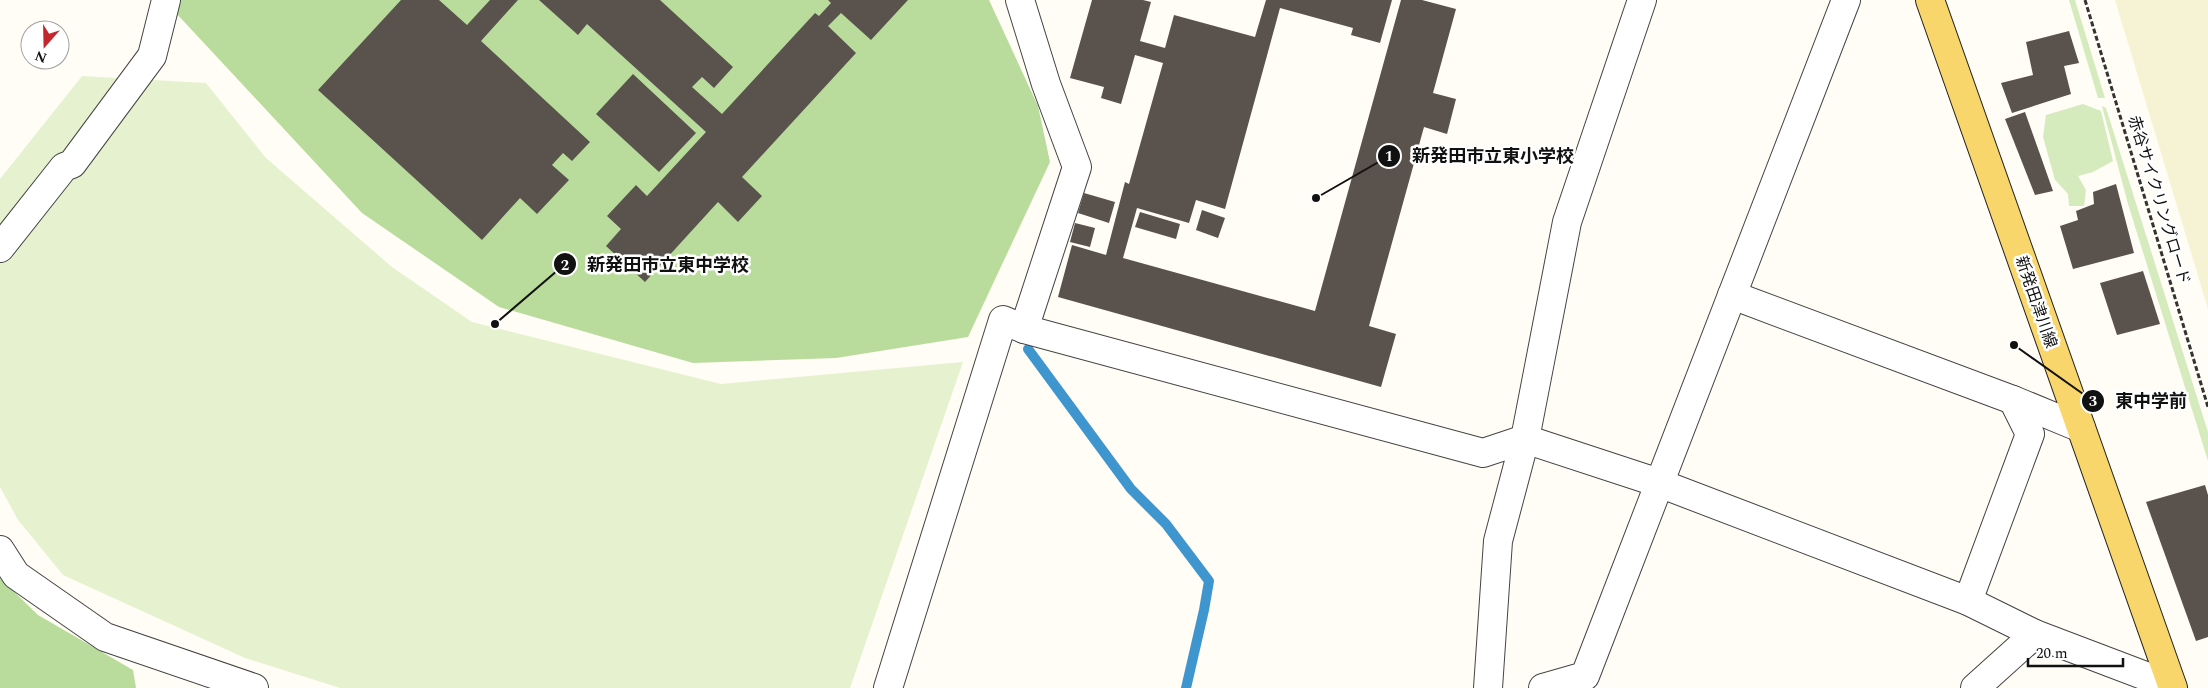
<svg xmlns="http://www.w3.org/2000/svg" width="2208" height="688" viewBox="0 0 2208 688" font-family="Spectral,'Noto Sans JP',serif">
  <rect width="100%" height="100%" fill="#fffdf5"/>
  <path fill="#f6f3d4" d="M2115,0H2208V309Z"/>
  <g fill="#d5ebbd">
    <path d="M2069,0H2075L2105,98H2098Z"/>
    <path d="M2083,104L2101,111L2113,161L2093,172L2078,176L2086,190L2084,206H2069L2068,194L2055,180L2043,137L2046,115Z"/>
    <path d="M2102,106L2106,108L2208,432V461L2128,204Z"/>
  </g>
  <g fill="#b9dc9c">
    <path d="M171,0H989L1038,106L1050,162L968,337L836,358L693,363L499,307L362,213L176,13Z"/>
    <path d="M0,578L38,615L133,670L136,688H0Z"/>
  </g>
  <path fill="#e6f2cf" d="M82,76L206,83L266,158L392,267L472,322L721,384L963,362L850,688H340L245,658L63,575L18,520L0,487V179Z"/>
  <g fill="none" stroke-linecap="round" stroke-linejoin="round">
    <path stroke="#3f96cf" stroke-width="10" d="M1028,349L1131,489L1166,524L1209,581L1204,610L1186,688"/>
  </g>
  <g fill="#5a524d">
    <path d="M401,0H439L467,25L490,0H518L481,41L590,142L572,161L563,153L552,165L569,180L537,214L520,198L482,240L318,90Z"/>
    <path d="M539,0H660L733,67L714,88L702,77L692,87L722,114L815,13L819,16L831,3L828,0H908L871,40L841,13L828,26L856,53L742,177L762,196L738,222L718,202L645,282L606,246L621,229L607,216L636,185L647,196L706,132L587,24L578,35Z"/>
    <path d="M1092,0H1143L1151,2L1140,41L1165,48L1174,15L1255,37L1266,0H1392L1380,43L1351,35L1353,28L1280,8L1225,209L1196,200L1189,223L1137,208L1123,258L1315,311L1401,0H1422L1456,9L1433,93L1456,99L1447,134L1424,127L1369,326L1396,334L1381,387L1058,297L1072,245L1106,255L1125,182L1129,184L1163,63L1135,55L1121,104L1101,98L1104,87L1070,78Z"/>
    <path d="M2069,31L2079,63L2064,66L2071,94L2012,113L2001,83L2033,75L2026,42Z"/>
    <path d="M633,74L696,133L659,172L596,114Z"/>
    <path d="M2025,112L2053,191L2035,195L2005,119Z"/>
    <path d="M2116,184L2134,253L2073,269L2060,226L2078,220L2076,211L2094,204L2093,192Z"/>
    <path d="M1084,193L1115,202L1109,223L1078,213Z"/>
    <path d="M1202,210L1225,218L1218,238L1196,230Z"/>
    <path d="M1140,212L1180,224L1176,239L1135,227Z"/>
    <path d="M1075,223L1095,228L1090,247L1070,242Z"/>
    <path d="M2143,271L2160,324L2117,335L2100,283Z"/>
    <path d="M2205,485L2208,495V637L2196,641L2146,502Z"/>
  </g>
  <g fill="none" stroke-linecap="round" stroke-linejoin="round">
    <g stroke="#444" stroke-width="30">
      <g id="minor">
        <path d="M1020,0L1046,84L1077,167L1024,329"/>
        <path d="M0,248L64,167L72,164L152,56L166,0"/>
        <path d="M1732,295L2013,400L2030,434L1968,601"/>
        <path d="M2013,400L2081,428"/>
        <path d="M0,550L16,575L105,637L254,688"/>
        <path d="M888,688L1003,320L1024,329L1483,453L1525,439L1659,483L1968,601L2035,634L2172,686"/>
        <path d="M1488,688L1498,541L1525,439L1567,222L1642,0"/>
        <path d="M1543,688L1585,676L1846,0"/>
        <path d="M1975,688L2035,634"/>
      </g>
    </g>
    <g stroke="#222" stroke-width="30">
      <path id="primary" d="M1930,0L2173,688"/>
    </g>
    <path stroke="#333" stroke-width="3" stroke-dasharray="5 2.5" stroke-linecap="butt" d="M2085,0L2208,407"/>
    <use href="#minor" stroke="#fff" stroke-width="28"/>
    <use href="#primary" stroke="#f9d66b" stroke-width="28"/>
  </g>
  <g text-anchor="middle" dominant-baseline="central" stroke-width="5" stroke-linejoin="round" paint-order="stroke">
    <g font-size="16" fill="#111" stroke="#fff">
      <text transform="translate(2159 200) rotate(73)">赤谷サイクリングロード</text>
      <text transform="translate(2036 302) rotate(71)">新発田津川線</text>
    </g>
  </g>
  <path fill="none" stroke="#111" stroke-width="2" d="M1316 198L1389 156M495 324L565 264M2014 345L2093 401"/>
  <g fill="#111" stroke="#fff" stroke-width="2">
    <circle cx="1316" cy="198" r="5"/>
    <circle cx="495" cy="324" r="5"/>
    <circle cx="2014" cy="345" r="5"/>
    <circle cx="1389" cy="156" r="12"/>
    <circle cx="565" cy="264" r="12"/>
    <circle cx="2093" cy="401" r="12"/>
  </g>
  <g font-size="15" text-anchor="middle" font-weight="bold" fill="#fff">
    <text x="1389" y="161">1</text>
    <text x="565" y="270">2</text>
    <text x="2093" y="406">3</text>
  </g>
  <g font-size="18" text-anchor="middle" font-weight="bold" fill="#111" stroke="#fff" stroke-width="5" stroke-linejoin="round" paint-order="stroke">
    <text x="1493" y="162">新発田市立東小学校</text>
    <text x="668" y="271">新発田市立東中学校</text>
    <text x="2151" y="407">東中学前</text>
  </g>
  <g transform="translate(45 45) rotate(200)"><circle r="24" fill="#ffffff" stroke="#a0a0a0"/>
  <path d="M0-4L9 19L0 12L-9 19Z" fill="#c4262e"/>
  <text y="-8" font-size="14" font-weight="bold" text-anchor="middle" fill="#111111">N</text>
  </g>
  <path d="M2028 658v8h95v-8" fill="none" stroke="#111111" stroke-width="2.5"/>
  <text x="2036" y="658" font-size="15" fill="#111111" stroke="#ffffff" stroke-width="4" paint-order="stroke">20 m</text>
</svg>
